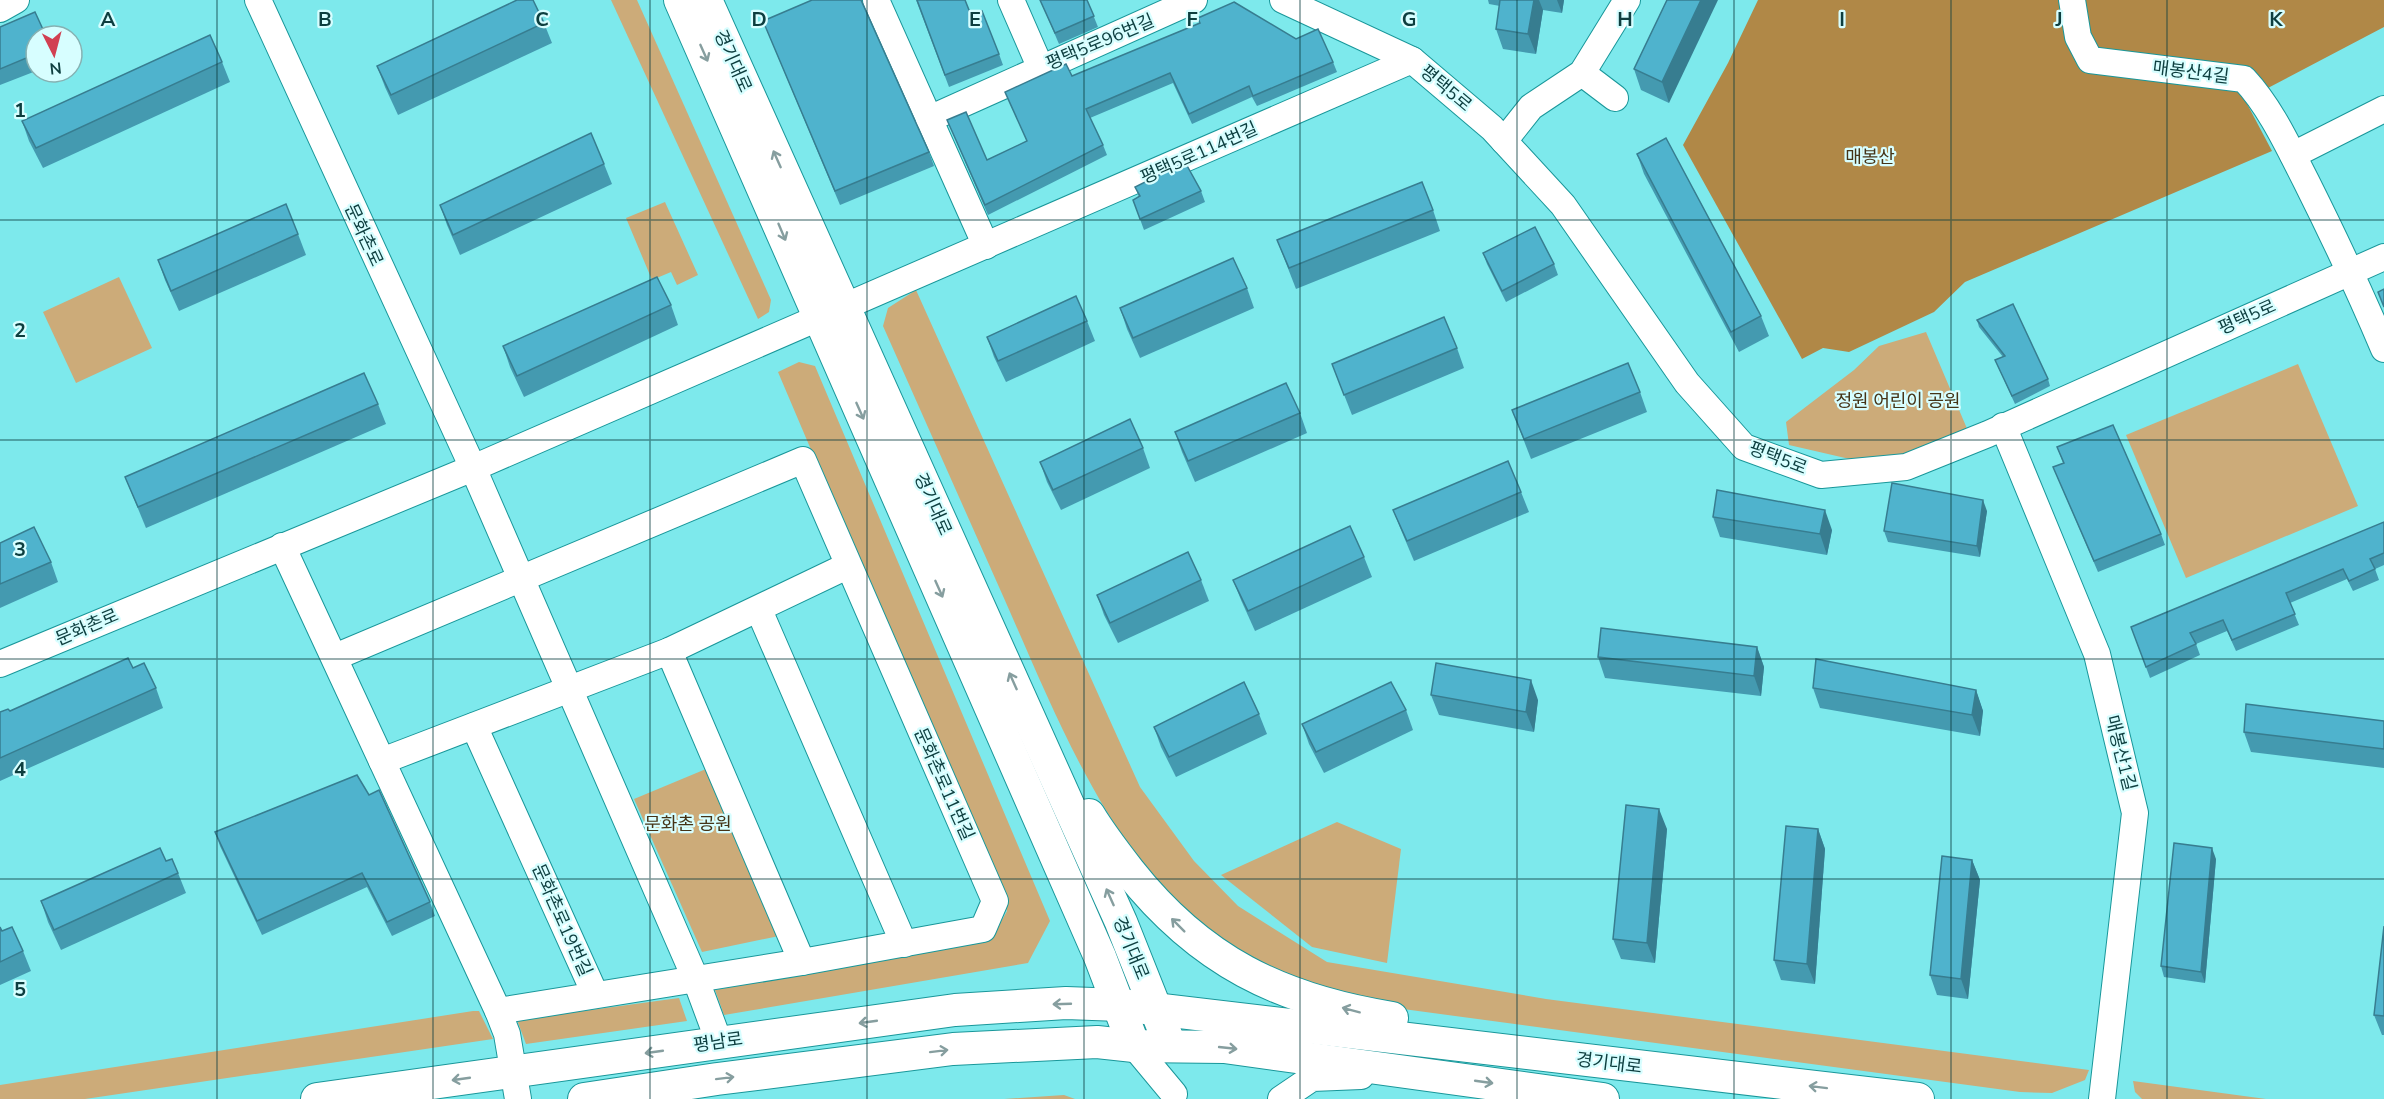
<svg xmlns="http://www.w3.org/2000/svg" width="2384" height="1099" viewBox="0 0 2384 1099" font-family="'Nunito Sans','Noto Sans KR',sans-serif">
  <rect width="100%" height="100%" fill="#7de9ec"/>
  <g fill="#ccab79">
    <path d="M611,0H637L771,300L769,312L758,319Z"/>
    <path d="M665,202L698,275L677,285L671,272L652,280L626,218Z"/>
    <path d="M119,277L152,348L76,383L43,312Z"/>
    <path d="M916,290L1140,787L1194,861L1238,906L1327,962L1546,999L2089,1070L2085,1080L2052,1093L2020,1092L1366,1004C1316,988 1263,976 1221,943C1109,857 1058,720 1003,596C963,506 923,416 883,326L888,308Z"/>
    <path d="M1926,332L1968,431L1909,454L1854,460L1789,445L1786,422L1854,370L1879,346Z"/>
    <path d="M799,362L815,366L1050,921L1028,963L724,1015L715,990L991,940L1007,911L778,372Z"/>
    <path d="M2298,364L2358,506L2186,578L2126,435Z"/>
    <path d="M706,769L779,936L702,952L634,799Z"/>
    <path d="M1337,822L1401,849L1387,963L1312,947L1221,875Z"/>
    <path d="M679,998L687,1021L526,1044L517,1020Z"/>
    <path d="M473,1011H479L493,1039L85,1099H0V1085Z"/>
    <path d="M2133,1081L2266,1099H2142L2135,1092Z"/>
    <path d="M1064,1095L1075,1099H1004Z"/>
  </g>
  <path fill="#b08847" d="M1758,0H2384V27L2245,100L2272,151L1965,282L1934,312L1849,352L1823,348L1802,359L1683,145L1728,63Z"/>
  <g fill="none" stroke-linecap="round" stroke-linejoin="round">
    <g stroke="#19979a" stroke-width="28">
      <g id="minor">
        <path d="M876,0L986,246"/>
        <path d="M1011,0L1042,71"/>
        <path d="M1283,0L1412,60L1492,128L1563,205L1687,383L1744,447L1821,475L1906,467L1988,434L2384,257"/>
        <path d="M2072,0L2078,37L2090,60L2244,79C2271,108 2288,146 2306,181C2334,237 2360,292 2384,349"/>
        <path d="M0,9L16,0"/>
        <path d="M1582,73L1615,98"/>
        <path d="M929,119L1194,0"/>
        <path d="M1504,141L1531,107L1582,73L1627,0"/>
        <path d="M2293,155L2384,109"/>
        <path d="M2003,426L2097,654L2135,813L2102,1099"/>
        <path d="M282,546L498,1011L507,1034L518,1099"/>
        <path d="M759,610L904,944"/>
        <path d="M669,651L802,962"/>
        <path d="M335,657L803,460L995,901L983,929L802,962L498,1011"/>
        <path d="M0,664L473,468L258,0"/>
        <path d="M474,726L595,994"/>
        <path d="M382,761L669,651L847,566"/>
        <path d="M719,1042L696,980L473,468L1412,60"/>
        <path d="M1134,1046L1174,1094"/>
        <path d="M1281,1099L1312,1078L1361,1076"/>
      </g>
    </g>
    <g stroke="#19979a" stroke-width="34">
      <g id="major">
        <path d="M680,0L1100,957L1134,1046"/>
        <path d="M706,0L1121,922L1170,1045"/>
        <path d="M1089,815C1101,835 1115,853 1129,871C1200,961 1280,1000 1392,1018"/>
        <path d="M317,1099L955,1010L1066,1003L1120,1005L1918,1099"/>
        <path d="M584,1099L717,1079L953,1049L1097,1042L1134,1046L1224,1047L1603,1099"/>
      </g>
    </g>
    <use href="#minor" stroke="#fff" stroke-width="26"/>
    <use href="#major" stroke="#fff" stroke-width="32"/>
  </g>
  <g fill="#449ab0">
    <path d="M916,0H965L971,15L999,54L1003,65L949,87Z"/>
    <path d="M1040,0H1087L1098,27L1059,44Z"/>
    <path d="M1488,0H1564L1562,13L1543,10L1536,54L1503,49L1496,29L1500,6L1489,4Z"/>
    <path d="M1667,0L1669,103L1641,90L1634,69Z"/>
    <path d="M862,3L929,152L934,166L840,205L763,21Z"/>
    <path d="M544,23L552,43L398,115L385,87L377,66Z"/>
    <path d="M0,27L36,36V71L0,85Z"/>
    <path d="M222,62L230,82L43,168L29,141L22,121Z"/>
    <path d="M1333,62L1337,72L1257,106L1252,97L1192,124L1173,83L1090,118L1103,145L1107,155L988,215L947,120L987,160L1027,141L1005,92L1072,76Z"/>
    <path d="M1637,154L1761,316L1769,336L1739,352L1644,174Z"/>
    <path d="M604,164L612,184L460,255L447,225L440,205Z"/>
    <path d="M1135,187L1201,191L1205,202L1144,230L1133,200L1139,197Z"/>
    <path d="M1433,210L1440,231L1296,289L1277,240Z"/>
    <path d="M298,234L306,255L179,311L165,280L158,260Z"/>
    <path d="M1483,253L1554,264L1558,275L1506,302L1487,264Z"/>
    <path d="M1247,288L1254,308L1140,358L1127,329L1120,308Z"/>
    <path d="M671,305L678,325L524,397L510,367L503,346Z"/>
    <path d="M1977,320L2048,379L2050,386L2015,404L1995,360L2003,357L1979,327Z"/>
    <path d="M1087,321L1095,341L1006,382L994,357L987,337Z"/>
    <path d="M1457,348L1464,368L1352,415L1332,364Z"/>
    <path d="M1640,392L1647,412L1531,459L1512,410Z"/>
    <path d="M378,404L386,424L146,528L125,477Z"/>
    <path d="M1300,413L1307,433L1195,482L1182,452L1175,432Z"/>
    <path d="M2057,447L2161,534L2165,545L2098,572L2053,467L2063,463Z"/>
    <path d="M1143,448L1150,468L1061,510L1047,482L1040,462Z"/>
    <path d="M1521,492L1529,512L1414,561L1401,530L1393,510Z"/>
    <path d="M1987,511L1980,557L1888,542L1884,531Z"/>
    <path d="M1713,517L1832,530L1827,555L1720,537Z"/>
    <path d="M2384,522V565L2375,569L2379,580L2353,591L2347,579L2290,603L2299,625L2236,651L2227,631L2196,644L2200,655L2150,678L2131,627Z"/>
    <path d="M0,543L51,562L58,582L0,608Z"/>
    <path d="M1364,557L1372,577L1255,631L1241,600L1233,580Z"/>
    <path d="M1201,580L1209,601L1118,643L1104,615L1097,595Z"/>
    <path d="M1757,647L1764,667L1761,696L1605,678L1598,657Z"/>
    <path d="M133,668L156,688L163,708L0,781V712L10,711Z"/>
    <path d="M1813,688L1976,690L1983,711L1980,736L1820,708Z"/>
    <path d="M1431,695L1538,700L1534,732L1439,715Z"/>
    <path d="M1406,710L1413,730L1324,773L1309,744L1302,724Z"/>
    <path d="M1259,714L1267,734L1176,777L1161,747L1154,727Z"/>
    <path d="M2384,721V768L2251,752L2244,732Z"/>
    <path d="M357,775L430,902L435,916L392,936L367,887L262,935L220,846L215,832Z"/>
    <path d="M1667,829L1655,963L1621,959L1613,939Z"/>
    <path d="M1818,829L1825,849L1815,984L1781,980L1774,960Z"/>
    <path d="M2216,859L2205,983L2164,977L2161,966Z"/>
    <path d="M1972,860L1980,880L1968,999L1937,995L1930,975Z"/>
    <path d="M166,861L178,873L186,893L61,950L48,922L41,901Z"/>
    <path d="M2384,926V1035H2382L2374,1015Z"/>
    <path d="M0,927L2,931L23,951L31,971L0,985Z"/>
  </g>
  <g fill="#377d90">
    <path d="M1534,0H1539L1543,10L1536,54L1528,34Z"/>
    <path d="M1557,0H1564L1562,13Z"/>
    <path d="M1701,0H1718L1669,103L1662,82Z"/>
    <path d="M1983,500L1987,511L1980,557L1977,546Z"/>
    <path d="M1825,510L1832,530L1827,555L1820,534Z"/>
    <path d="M1757,647L1764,667L1761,696L1754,676Z"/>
    <path d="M1531,680L1538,700L1534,732L1526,712Z"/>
    <path d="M1976,690L1983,711L1980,736L1972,715Z"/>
    <path d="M1659,809L1667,829L1655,963L1647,943Z"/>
    <path d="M1818,829L1825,849L1815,984L1807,964Z"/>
    <path d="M2212,848L2216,859L2205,983L2201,972Z"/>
    <path d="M1972,860L1980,880L1968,999L1961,979Z"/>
  </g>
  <g fill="#4fb3cd" stroke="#377d90" stroke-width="1.5">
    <path d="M517,0H533L544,23L391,95L377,66Z"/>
    <path d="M812,0H861L929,152L835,191L763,21Z"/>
    <path d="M917,0H965L971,15L982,11L999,54L945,75Z"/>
    <path d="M1040,0H1087L1094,16L1055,33Z"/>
    <path d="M1500,0H1534L1528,34L1496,29Z"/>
    <path d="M1667,0H1701L1662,82L1634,69Z"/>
    <path d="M1234,2L1296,39L1318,29L1333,62L1253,96L1249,86L1189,114L1170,73L1086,109L1103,145L985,205L947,120L966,112L987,160L1027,141L1005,92L1066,64L1072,76L1200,23L1198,18Z"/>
    <path d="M35,12L46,36H36V54L0,69V27Z"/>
    <path d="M210,35L222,62L36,148L22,121Z"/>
    <path d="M591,133L604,164L453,235L440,205Z"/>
    <path d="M1666,138L1761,316L1731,332L1637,154Z"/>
    <path d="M1185,162L1201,191L1140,219L1133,200L1140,196L1135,187Z"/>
    <path d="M1422,182L1433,210L1289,268L1277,240Z"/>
    <path d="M286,204L298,234L171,291L158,260Z"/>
    <path d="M1535,227L1554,264L1502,291L1483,253Z"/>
    <path d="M1233,258L1247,288L1133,338L1120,308Z"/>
    <path d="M657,277L671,305L517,376L503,346Z"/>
    <path d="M2384,289V307L2378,292Z"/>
    <path d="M1076,296L1087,321L998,361L987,337Z"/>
    <path d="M2013,304L2048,379L2012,396L1995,360L2005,356L1977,320Z"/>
    <path d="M1444,317L1457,348L1344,395L1332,364Z"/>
    <path d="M1628,363L1640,392L1524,439L1512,410Z"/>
    <path d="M364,373L378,404L138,507L125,477Z"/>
    <path d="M1286,383L1300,413L1188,461L1175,432Z"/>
    <path d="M1130,419L1143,448L1053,490L1040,462Z"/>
    <path d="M2113,425L2161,534L2094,561L2053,467L2064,463L2057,447Z"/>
    <path d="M1508,461L1521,492L1407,541L1393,510Z"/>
    <path d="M1892,483L1983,500L1977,546L1884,531Z"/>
    <path d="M1717,490L1825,510L1820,534L1713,517Z"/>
    <path d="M2384,522V553L2370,559L2375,569L2349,581L2343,569L2286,593L2295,614L2232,640L2223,620L2190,633L2196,644L2146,667L2131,627Z"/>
    <path d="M1350,526L1364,557L1248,611L1233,580Z"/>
    <path d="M34,527L51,562L0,584V543Z"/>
    <path d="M1188,552L1201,580L1110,623L1097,595Z"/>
    <path d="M1601,628L1757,647L1754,676L1598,657Z"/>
    <path d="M128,658L133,668L144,663L156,688L0,758V712L8,709L10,711Z"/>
    <path d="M1816,659L1976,690L1972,715L1813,688Z"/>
    <path d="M1436,663L1531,680L1526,712L1431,695Z"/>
    <path d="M1244,682L1259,714L1169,757L1154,727Z"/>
    <path d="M1391,682L1406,710L1316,752L1302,724Z"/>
    <path d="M2246,704L2384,721V749L2244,732Z"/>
    <path d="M357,775L369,795L379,790L430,902L387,922L362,873L257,921L215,832Z"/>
    <path d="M1626,805L1659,809L1647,943L1613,939Z"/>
    <path d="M1786,826L1818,829L1807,964L1774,960Z"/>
    <path d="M2174,843L2212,848L2201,972L2161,966Z"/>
    <path d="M160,848L166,861L172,859L178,873L54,930L41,901Z"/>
    <path d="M1942,856L1972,860L1961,979L1930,975Z"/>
    <path d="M2384,926V1016L2374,1015Z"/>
    <path d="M0,927L2,931L12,927L23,951L0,962Z"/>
  </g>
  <defs><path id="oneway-shaft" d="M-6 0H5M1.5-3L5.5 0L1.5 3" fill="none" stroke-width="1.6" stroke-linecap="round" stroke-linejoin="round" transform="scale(1.5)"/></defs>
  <g stroke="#869e9f">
    <use href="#oneway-shaft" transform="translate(704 53) rotate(66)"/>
    <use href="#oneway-shaft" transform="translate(777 159) rotate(-114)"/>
    <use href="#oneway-shaft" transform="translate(782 232) rotate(67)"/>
    <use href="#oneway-shaft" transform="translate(860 411) rotate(66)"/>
    <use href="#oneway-shaft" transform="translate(939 589) rotate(66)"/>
    <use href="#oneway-shaft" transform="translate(1013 681) rotate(-114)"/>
    <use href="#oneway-shaft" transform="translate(1110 897) rotate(-114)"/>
    <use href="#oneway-shaft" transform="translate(1178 925) rotate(-135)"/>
    <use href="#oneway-shaft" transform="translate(1062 1004) rotate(178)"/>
    <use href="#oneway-shaft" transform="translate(1351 1010) rotate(-165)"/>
    <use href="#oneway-shaft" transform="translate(868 1022) rotate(172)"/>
    <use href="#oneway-shaft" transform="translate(1228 1048) rotate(6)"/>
    <use href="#oneway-shaft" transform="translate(939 1051) rotate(-7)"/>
    <use href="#oneway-shaft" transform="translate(654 1052) rotate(172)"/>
    <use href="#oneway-shaft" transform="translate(725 1078) rotate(-7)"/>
    <use href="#oneway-shaft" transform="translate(461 1079) rotate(172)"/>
    <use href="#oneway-shaft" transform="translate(1484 1082) rotate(8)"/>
    <use href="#oneway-shaft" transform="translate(1818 1087) rotate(-173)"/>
  </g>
  <path fill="none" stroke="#0d3e3f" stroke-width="1.5" stroke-opacity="0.55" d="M217,0V1099M433,0V1099M650,0V1099M867,0V1099M1084,0V1099M1300,0V1099M1517,0V1099M1734,0V1099M1951,0V1099M2167,0V1099M0,220H2384M0,440H2384M0,659H2384M0,879H2384"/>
  <g text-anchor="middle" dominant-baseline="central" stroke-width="4.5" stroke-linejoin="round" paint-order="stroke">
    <g font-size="18" fill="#0d3e3f" stroke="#d7feff">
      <text transform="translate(1100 42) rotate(-23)">평택5로96번길</text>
      <text transform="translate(733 61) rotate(66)">경기대로</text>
      <text transform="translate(2191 72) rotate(7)">매봉산4길</text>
      <text transform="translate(1446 88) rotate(40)">평택5로</text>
      <text transform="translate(1199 153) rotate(-24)">평택5로114번길</text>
      <text transform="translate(364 235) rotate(65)">문화촌로</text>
      <text transform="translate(2247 317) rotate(-24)">평택5로</text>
      <text transform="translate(1778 458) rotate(21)">평택5로</text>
      <text transform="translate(933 504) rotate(66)">경기대로</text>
      <text transform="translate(87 627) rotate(-23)">문화촌로</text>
      <text transform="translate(2121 753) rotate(76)">매봉산1길</text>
      <text transform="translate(944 784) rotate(66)">문화촌로11번길</text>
      <text transform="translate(562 920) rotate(66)">문화촌로19번길</text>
      <text transform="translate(1131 948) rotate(68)">경기대로</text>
      <text transform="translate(718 1042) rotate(-8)">평남로</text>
      <text transform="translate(1609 1063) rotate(7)">경기대로</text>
    </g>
    <g font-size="18" fill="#453316" stroke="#d7feff">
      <text x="1870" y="157">매봉산</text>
      <text x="1898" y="401">정원 어린이 공원</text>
      <text x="688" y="824">문화촌 공원</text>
    </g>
  </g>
  <g font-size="20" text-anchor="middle" font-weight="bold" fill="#0d3e3f" stroke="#d7feff" stroke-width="4.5" stroke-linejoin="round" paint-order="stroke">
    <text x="108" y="26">A</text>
    <text x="325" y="26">B</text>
    <text x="542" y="26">C</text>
    <text x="759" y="26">D</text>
    <text x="975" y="26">E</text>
    <text x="1192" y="26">F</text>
    <text x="1409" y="26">G</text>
    <text x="1625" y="26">H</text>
    <text x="1842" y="26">I</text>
    <text x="2059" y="26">J</text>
    <text x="2276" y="26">K</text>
    <text x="20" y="117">1</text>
    <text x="20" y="337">2</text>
    <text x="20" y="556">3</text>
    <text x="20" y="776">4</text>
    <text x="20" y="996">5</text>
  </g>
  <g transform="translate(54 54) rotate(174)"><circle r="28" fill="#d7feff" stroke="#86b1b2" stroke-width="1.5"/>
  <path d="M0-4.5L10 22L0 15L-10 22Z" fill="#d14052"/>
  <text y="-9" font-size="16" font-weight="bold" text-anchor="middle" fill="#0d3e3f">N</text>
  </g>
</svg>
